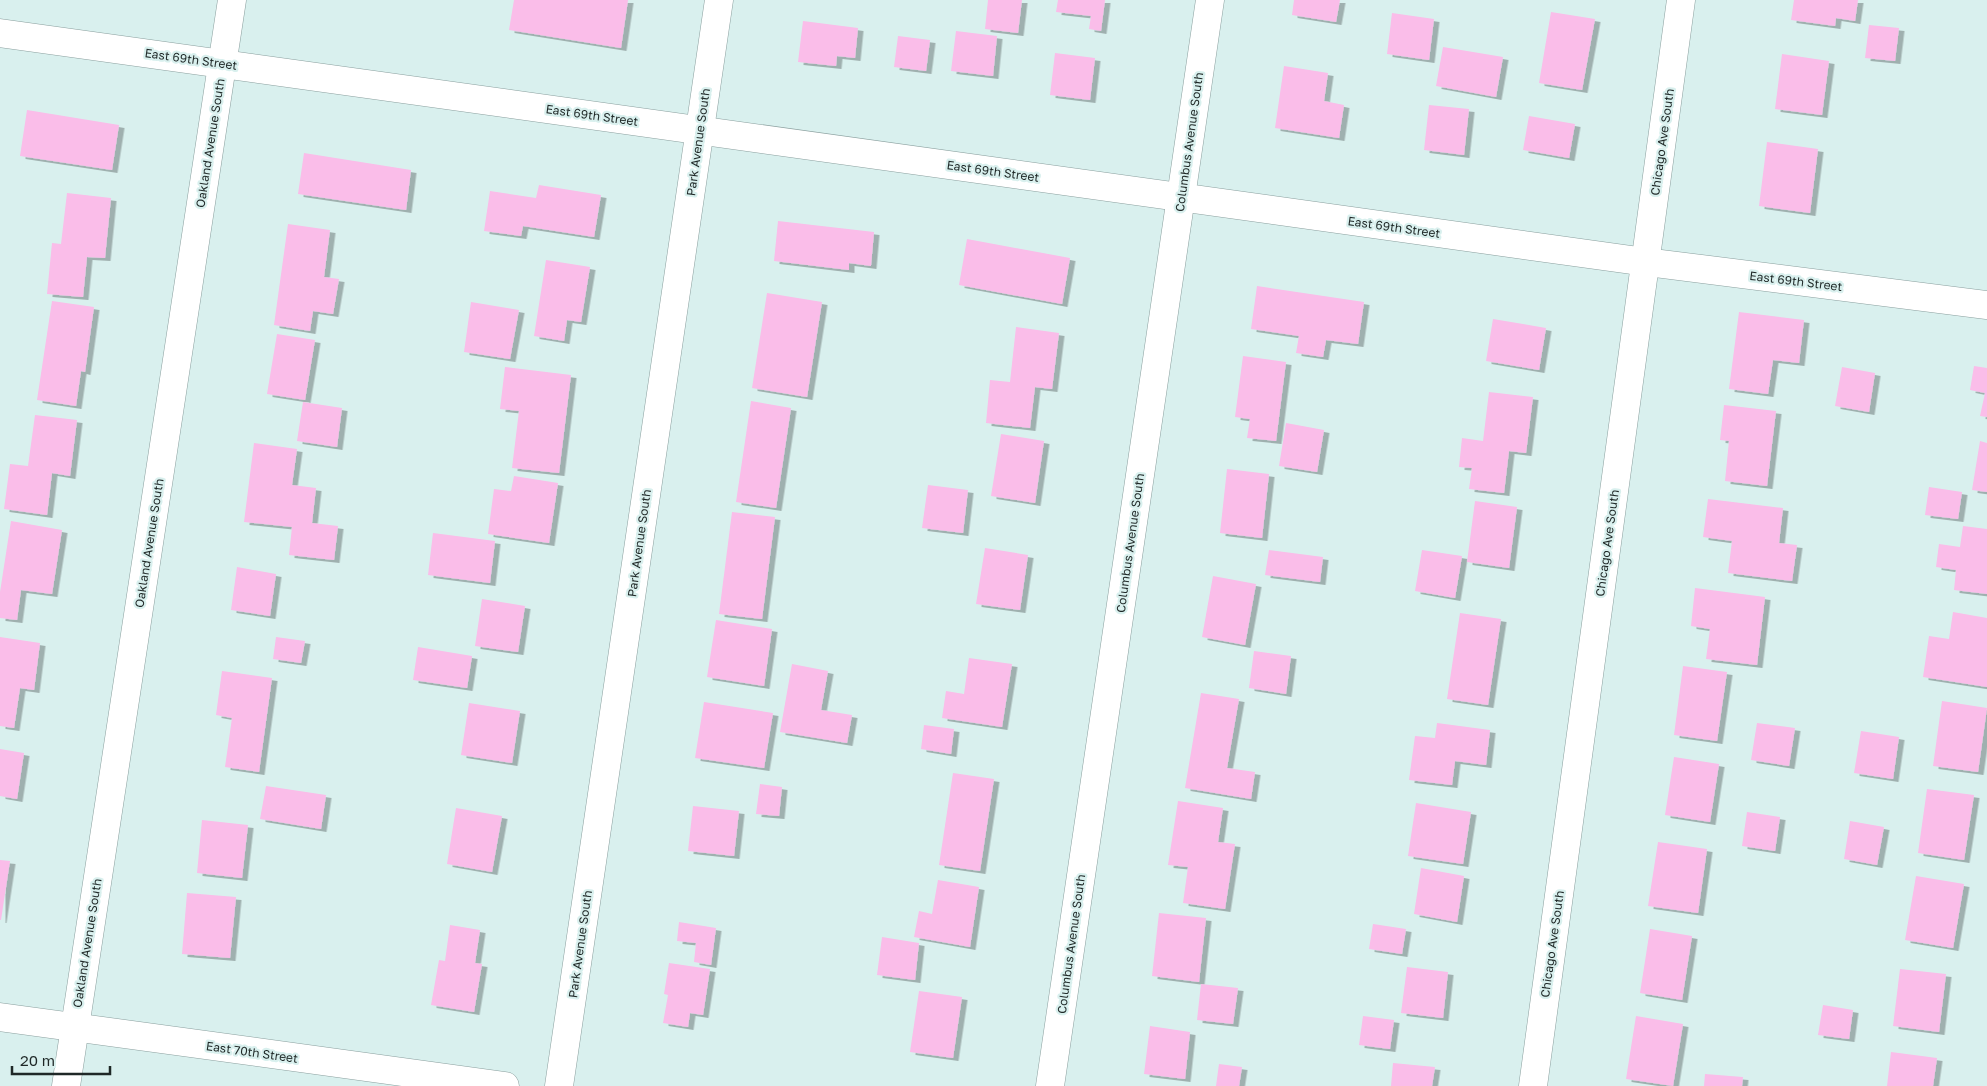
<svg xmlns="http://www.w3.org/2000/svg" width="1987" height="1086" viewBox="0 0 1987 1086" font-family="'Golos Text',sans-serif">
  <defs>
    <filter id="shadow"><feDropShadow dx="5.5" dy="3" stdDeviation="0" flood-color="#0004"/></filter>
  </defs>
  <rect width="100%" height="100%" fill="#d9f0ee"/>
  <g fill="#fabde9" filter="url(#shadow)">
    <path d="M514,0H628L621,48L509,30Z"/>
    <path d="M988,0H1022L1018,33L985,29Z"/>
    <path d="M1058,0H1105L1101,31L1089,29L1091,16L1056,12Z"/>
    <path d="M1294,0H1340L1336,22L1292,15Z"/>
    <path d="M1794,0H1858L1855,21L1836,18L1835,26L1791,20Z"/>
    <path d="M1551,12L1595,19L1582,90L1539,83Z"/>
    <path d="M1392,13L1434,19L1429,60L1387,54Z"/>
    <path d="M803,21L858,28L855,58L837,56L836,66L798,62Z"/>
    <path d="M1869,25L1899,28L1895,61L1865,58Z"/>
    <path d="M956,31L997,36L993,76L951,71Z"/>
    <path d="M898,36L930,40L926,71L894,67Z"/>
    <path d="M1443,47L1503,57L1496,97L1436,86Z"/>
    <path d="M1055,53L1095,58L1090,100L1050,95Z"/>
    <path d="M1782,54L1829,61L1822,115L1775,109Z"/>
    <path d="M1284,66L1328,73L1324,101L1344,105L1339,138L1275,128Z"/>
    <path d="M1429,105L1469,109L1464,155L1424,150Z"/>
    <path d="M27,110L119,125L112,170L20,156Z"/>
    <path d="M1529,116L1575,124L1569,158L1523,150Z"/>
    <path d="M1767,142L1818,149L1810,213L1759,206Z"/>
    <path d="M304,153L411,170L406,210L298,194Z"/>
    <path d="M539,185L601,195L594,237L523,226L521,236L484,231L490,191L536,198Z"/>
    <path d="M67,193L111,198L105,258L87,257L83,297L47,294L52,243L61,244Z"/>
    <path d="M778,221L874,232L871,266L849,263V270L774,261Z"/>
    <path d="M288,224L330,230L324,277L339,279L333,314L313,311L310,331L274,325Z"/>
    <path d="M967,239L1070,258L1062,304L959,285Z"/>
    <path d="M546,260L590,267L581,322L567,320L564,341L534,336Z"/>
    <path d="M1257,286L1364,302L1358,344L1326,340L1323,357L1296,353L1299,336L1251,329Z"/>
    <path d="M767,293L822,302L807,397L752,388Z"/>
    <path d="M52,301L94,307L85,372L81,371L76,406L37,400Z"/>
    <path d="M471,302L519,310L510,359L464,352Z"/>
    <path d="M1739,312L1804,320L1799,363L1773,360L1768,394L1729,389Z"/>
    <path d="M1493,319L1546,328L1539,370L1486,361Z"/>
    <path d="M1016,327L1059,333L1052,389L1035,387L1030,428L986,423L990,380L1010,382Z"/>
    <path d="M277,334L315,340L305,400L267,394Z"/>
    <path d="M1243,356L1286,362L1276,441L1247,438L1250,419L1235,417Z"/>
    <path d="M1974,366L1987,368V417L1980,416L1985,393L1970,390Z"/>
    <path d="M505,367L571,375L559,473L512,468L519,411L500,409Z"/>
    <path d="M1842,367L1875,373L1869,412L1835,406Z"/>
    <path d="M1489,392L1533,397L1526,453L1509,451L1504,493L1469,489L1472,468L1459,467L1462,438L1483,441Z"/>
    <path d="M751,401L791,408L776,508L736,502Z"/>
    <path d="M303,402L342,408L337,447L297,441Z"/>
    <path d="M1724,405L1776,411L1767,486L1725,481L1729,441L1720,440Z"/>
    <path d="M35,415L77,420L70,476L52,473L47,515L4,509L10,464L28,466Z"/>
    <path d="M1286,423L1324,430L1317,472L1279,466Z"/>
    <path d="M1001,434L1044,441L1035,503L991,496Z"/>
    <path d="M1980,441L1987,443V492L1972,490Z"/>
    <path d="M254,443L297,449L292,485L316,488L312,523L338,526L334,560L289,555L292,527L244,522Z"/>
    <path d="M1227,469L1269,474L1262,538L1220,533Z"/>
    <path d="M514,476L558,483L549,543L488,534L494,489L511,491Z"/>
    <path d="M928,485L968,490L963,533L922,528Z"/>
    <path d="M1929,487L1962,492L1958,519L1925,515Z"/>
    <path d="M1708,499L1783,508L1779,543L1797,545L1792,581L1728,573L1732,541L1703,537Z"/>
    <path d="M1475,501L1517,507L1509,568L1467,562Z"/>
    <path d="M732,512L775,517L762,619L719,614Z"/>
    <path d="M11,521L62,530L52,594L21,590L17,620L0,618V592Z"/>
    <path d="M1963,526L1987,529V594L1954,590L1956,570L1936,567L1939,544L1960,547Z"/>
    <path d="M433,533L495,541L490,583L428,575Z"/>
    <path d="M985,548L1028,555L1020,610L976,604Z"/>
    <path d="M1269,550L1323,557L1320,582L1265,575Z"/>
    <path d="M1422,550L1462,556L1455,598L1415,591Z"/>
    <path d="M237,567L276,574L270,616L231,610Z"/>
    <path d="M1213,576L1256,584L1245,645L1202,637Z"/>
    <path d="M1695,588L1765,597L1757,665L1706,659L1710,629L1691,626Z"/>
    <path d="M482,599L525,606L518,652L475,646Z"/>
    <path d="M1953,612L1987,618V687L1923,677L1929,636L1949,639Z"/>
    <path d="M1460,613L1501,619L1488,705L1447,699Z"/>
    <path d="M716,620L772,629L764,686L707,677Z"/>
    <path d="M0,637L40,643L34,690L20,688L14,728L0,726Z"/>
    <path d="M276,637L305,641L301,663L273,659Z"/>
    <path d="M418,647L472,656L467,688L413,680Z"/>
    <path d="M1254,651L1291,656L1286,694L1249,688Z"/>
    <path d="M969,658L1012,664L1002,727L942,718L946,691L964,694Z"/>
    <path d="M792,664L828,671L821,710L852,715L847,743L780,732Z"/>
    <path d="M1683,666L1727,672L1717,741L1674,735Z"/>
    <path d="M222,671L272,678L259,772L225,767L232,718L216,715Z"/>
    <path d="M1201,693L1239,699L1227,768L1255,772L1251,799L1185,788Z"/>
    <path d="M1942,701L1987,708L1978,772L1933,766Z"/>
    <path d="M704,702L773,713L764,768L695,758Z"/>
    <path d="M469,703L520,711L512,763L461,755Z"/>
    <path d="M1437,723L1490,730L1486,765L1455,761L1452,785L1409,780L1415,736L1435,738Z"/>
    <path d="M1757,723L1795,728L1789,766L1751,760Z"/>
    <path d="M924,725L954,729L951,754L921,749Z"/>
    <path d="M1861,731L1899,737L1893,779L1854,773Z"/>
    <path d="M0,749L24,753L17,799L0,796Z"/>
    <path d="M1674,757L1719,764L1710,822L1665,815Z"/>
    <path d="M953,773L994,779L980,871L939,865Z"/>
    <path d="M760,784L782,787L779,816L756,814Z"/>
    <path d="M266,786L326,795L321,829L260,819Z"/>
    <path d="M1927,789L1974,795L1964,860L1918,853Z"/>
    <path d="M1178,801L1223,808L1218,842L1235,844L1225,909L1183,903L1188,867L1168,865Z"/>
    <path d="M1416,803L1471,812L1463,864L1408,856Z"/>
    <path d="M693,806L739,811L734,856L688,851Z"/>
    <path d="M456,808L502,816L492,872L447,864Z"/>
    <path d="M1747,812L1780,817L1775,851L1742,846Z"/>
    <path d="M202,820L248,825L242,878L197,873Z"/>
    <path d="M1850,821L1884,827L1877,865L1844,859Z"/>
    <path d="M1658,842L1707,849L1698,913L1648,906Z"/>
    <path d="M0,860L10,861L1,920H0Z"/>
    <path d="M1421,868L1464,876L1457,922L1414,914Z"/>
    <path d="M1916,876L1964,884L1953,948L1905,940Z"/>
    <path d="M938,880L979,887L970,947L914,937L919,911L932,914Z"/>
    <path d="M187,893L236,897L230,958L182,954Z"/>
    <path d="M1159,913L1206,918L1199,982L1152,976Z"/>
    <path d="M679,922L716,928L711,965L694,962L696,943L677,941Z"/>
    <path d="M1373,924L1406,929L1402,954L1369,949Z"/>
    <path d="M450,925L480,930L475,963L482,964L474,1012L431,1005L439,960L445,961Z"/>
    <path d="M1650,929L1692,936L1682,1000L1640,993Z"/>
    <path d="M882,937L919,943L915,980L877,975Z"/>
    <path d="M669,963L710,969L703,1015L690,1013L688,1027L663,1023L668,995L664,994Z"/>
    <path d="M1407,967L1448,972L1443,1018L1401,1013Z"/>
    <path d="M1900,969L1946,974L1939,1032L1893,1026Z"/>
    <path d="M1201,984L1238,988L1233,1024L1197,1020Z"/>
    <path d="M919,991L962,997L953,1058L910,1052Z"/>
    <path d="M1823,1005L1853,1010L1849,1039L1818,1035Z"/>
    <path d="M1363,1016L1394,1020L1390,1049L1359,1045Z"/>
    <path d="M1636,1016L1683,1024L1673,1086L1626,1079Z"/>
    <path d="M1150,1026L1190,1032L1185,1079L1144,1074Z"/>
    <path d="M1891,1052L1937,1058L1933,1086H1887Z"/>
    <path d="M1393,1063L1435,1067L1432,1086H1391Z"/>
    <path d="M1219,1064L1242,1067L1239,1086H1216Z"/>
    <path d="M1705,1074L1743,1077L1742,1086H1704Z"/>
  </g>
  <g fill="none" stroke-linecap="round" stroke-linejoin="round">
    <g stroke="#8a9f9e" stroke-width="29">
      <g id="minor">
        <path d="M0,33L1646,262L1987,305"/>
        <path d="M66,1086L232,0"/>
        <path d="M559,1086L719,0"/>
        <path d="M1050,1086L1210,0"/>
        <path d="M1533,1086L1681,0"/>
      </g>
    </g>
    <g stroke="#8a9f9e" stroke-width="29">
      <path id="tertiary" d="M0,1017L505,1086"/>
    </g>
    <use href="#minor" stroke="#fff" stroke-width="28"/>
    <use href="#tertiary" stroke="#fff" stroke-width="28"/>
  </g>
  <g text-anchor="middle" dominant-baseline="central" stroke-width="4.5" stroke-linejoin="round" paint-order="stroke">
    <g font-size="12" fill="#1f2827" stroke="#d9f0ee">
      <text transform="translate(191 59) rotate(8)">East 69th Street</text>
      <text transform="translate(592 115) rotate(8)">East 69th Street</text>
      <text transform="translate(698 142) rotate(-82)">Park Avenue South</text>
      <text transform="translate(1189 142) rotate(-82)">Columbus Avenue South</text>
      <text transform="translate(1662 142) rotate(-82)">Chicago Ave South</text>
      <text transform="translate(210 143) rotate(-81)">Oakland Avenue South</text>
      <text transform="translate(993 171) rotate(8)">East 69th Street</text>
      <text transform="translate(1394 227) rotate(8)">East 69th Street</text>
      <text transform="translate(1796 281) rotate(7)">East 69th Street</text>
      <text transform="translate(149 543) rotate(-81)">Oakland Avenue South</text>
      <text transform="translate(639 543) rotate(-82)">Park Avenue South</text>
      <text transform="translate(1130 543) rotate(-82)">Columbus Avenue South</text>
      <text transform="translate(1607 543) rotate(-82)">Chicago Ave South</text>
      <text transform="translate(87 943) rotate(-81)">Oakland Avenue South</text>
      <text transform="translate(580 944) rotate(-82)">Park Avenue South</text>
      <text transform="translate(1071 944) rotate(-82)">Columbus Avenue South</text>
      <text transform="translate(1552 944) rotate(-82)">Chicago Ave South</text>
      <text transform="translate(252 1052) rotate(8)">East 70th Street</text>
    </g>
  </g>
  <path d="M12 1066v8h98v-8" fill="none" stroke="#1f2827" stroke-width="2.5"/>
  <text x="20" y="1066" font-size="15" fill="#1f2827" stroke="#d9f0ee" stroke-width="4" paint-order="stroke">20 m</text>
</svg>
